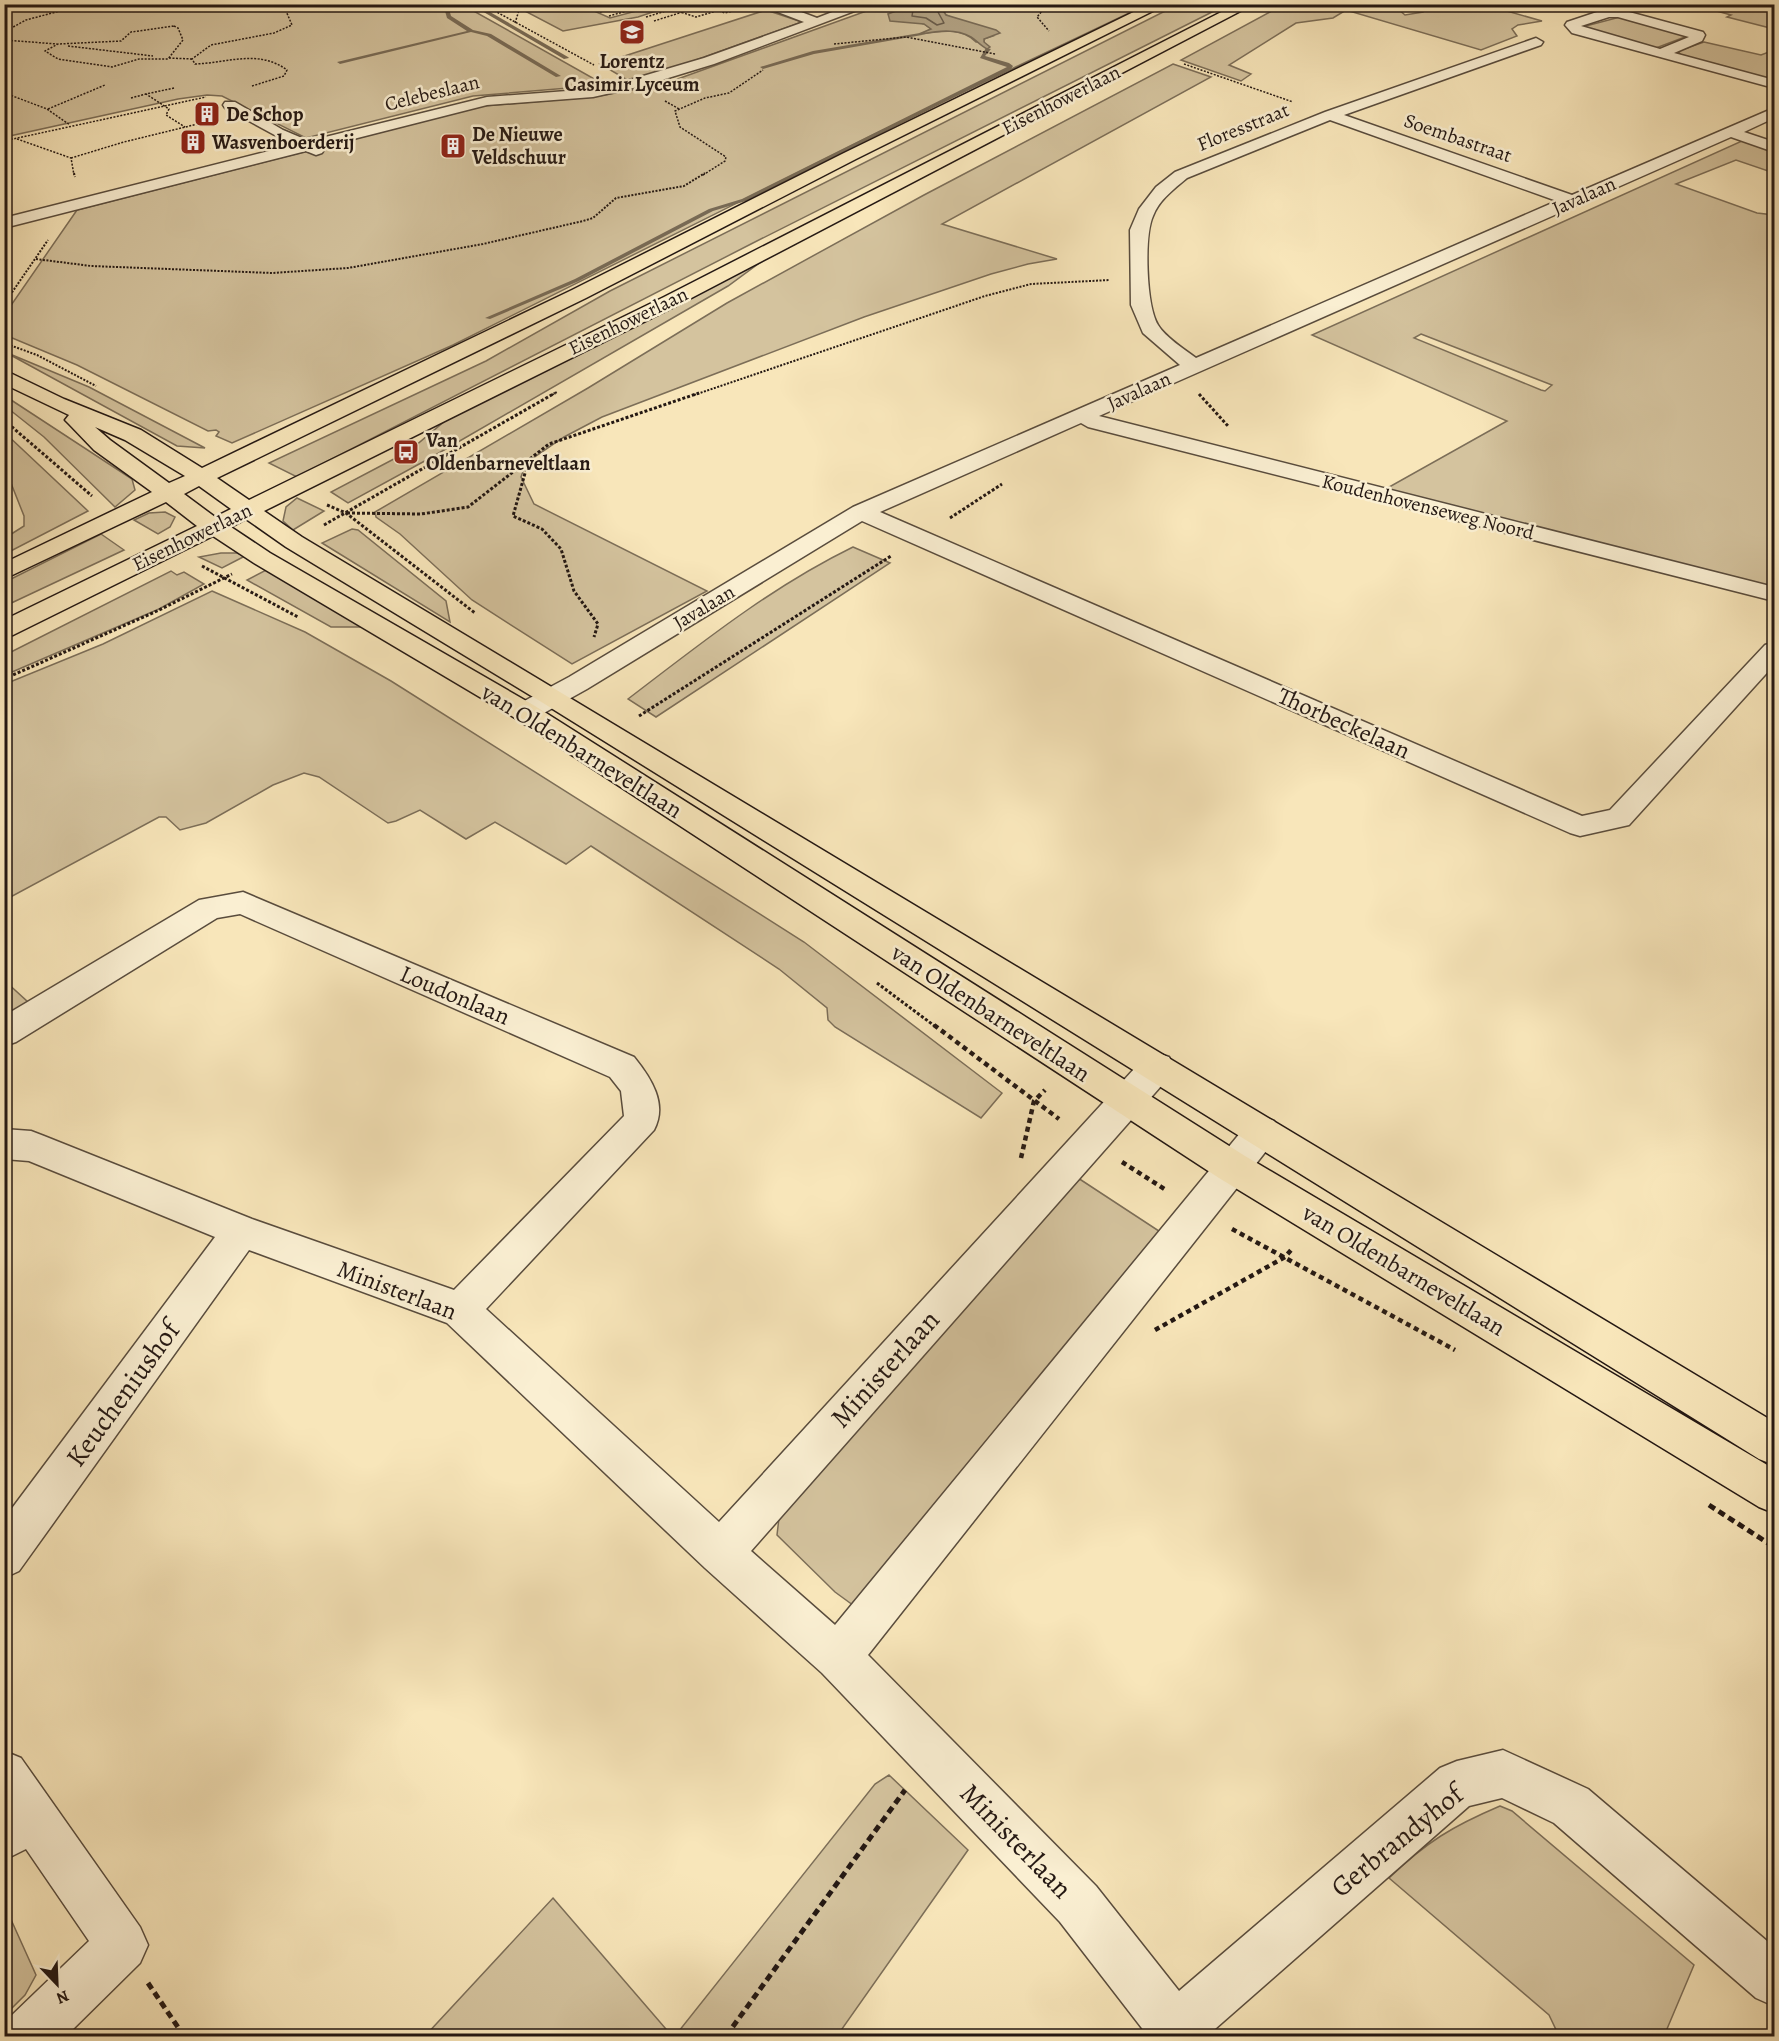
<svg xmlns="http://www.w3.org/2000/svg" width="1779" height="2041" viewBox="0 0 1779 2041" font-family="Alegreya,serif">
  <rect width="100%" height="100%" fill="#f8e6ba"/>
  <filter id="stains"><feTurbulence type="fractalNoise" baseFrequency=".00333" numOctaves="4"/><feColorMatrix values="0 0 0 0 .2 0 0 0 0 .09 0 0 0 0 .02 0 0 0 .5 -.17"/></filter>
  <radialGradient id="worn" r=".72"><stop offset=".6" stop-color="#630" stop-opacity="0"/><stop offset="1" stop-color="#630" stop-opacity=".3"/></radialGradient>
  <g fill="#d4c39e" stroke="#7c6e58" stroke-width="1.5" fill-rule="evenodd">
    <path d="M955,4L1146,5L873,135L453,345L232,443L216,436L219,432L216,430L208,431L77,365L5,335V314L77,210L483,106L593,97L661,85L883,5H912L889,14L924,24L931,29L921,34C939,31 962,27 976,42H984V39L993,36L946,15L944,12Z"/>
    <path d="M4,5H463L605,85L473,96L306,138L222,96L207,95L178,99L5,137Z"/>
    <path d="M523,5L580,4L584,7L620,5L594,11L610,18L655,6L662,9L638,17L563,31L521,9Z"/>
    <path d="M1177,5H1226L751,244L297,477L269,463L486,361L610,291Z"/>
    <path d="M1283,5H1408L1398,9L1405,15L1423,12L1427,5H1486L1542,21L1518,25L1512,29L1517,36L1481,50L1346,10L1333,18L1296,23L1229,65L1251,74L1241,81L1181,60Z"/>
    <path d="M1695,5H1774V29L1727,17L1731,15Z"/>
    <path d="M766,10L802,22L660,73L629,81L600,64Z"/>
    <path d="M1620,17L1682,34L1685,37L1656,48L1582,27Z"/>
    <path d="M1704,42L1761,55L1774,50V80L1681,55L1678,51Z"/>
    <path d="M1173,64L1211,77L942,224L1057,259L1028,264L991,274L864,317L602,417L564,437L526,463L521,477L534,504L707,591L572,664L472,600L400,534L376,517L375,512L588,388L727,303L924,195Z"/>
    <path d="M1744,140L1774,151V173L1736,160L1676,184L1757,213L1774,215V590L1382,491L1507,421L1312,335ZM1421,334L1552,385L1545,391L1541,390L1414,338Z"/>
    <path d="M769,256L728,286L432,457L348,503L331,492L409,451L445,421Z"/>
    <path d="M5,352L89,387L205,448L177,446Z"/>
    <path d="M5,396L132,479L135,490L115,507L44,437L5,406Z"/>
    <path d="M5,433L88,511L5,554V538L24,526V516L5,468Z"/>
    <path d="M297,498L324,511L293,530L283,521L286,507Z"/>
    <path d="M165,512L175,517L170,527L158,534L134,520L149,513Z"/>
    <path d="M352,529L358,530L446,601L450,622L322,543Z"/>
    <path d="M101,534L124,550L5,606V582Z"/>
    <path d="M853,547L890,563L656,717L628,699C700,644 771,587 853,547Z"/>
    <path d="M221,553H237L245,556L222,568L199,557Z"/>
    <path d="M268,569L369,627H331L247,580Z"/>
    <path d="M171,571L177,575L184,572L204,584L159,609L5,675V655Z"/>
    <path d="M212,591L305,632L391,681L804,942L1002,1093L981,1118L835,1027L828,1020L827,1008L779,969L591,846L566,864L495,822L466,839L420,810L396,821L388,823L319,777L304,773L273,785L206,823L180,830L166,817H159L5,900V684L103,644Z"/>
    <path d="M4,980L29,1003L7,1017L5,1015Z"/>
    <path d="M1078,1178L1165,1235L857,1608L835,1592L777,1535L779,1518Z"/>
    <path d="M889,1775L968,1850L837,2036H675L875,1784Z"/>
    <path d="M1500,1806L1512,1811L1694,1965L1664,2036H1559L1549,2015L1389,1878C1426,1842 1453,1826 1500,1806Z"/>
    <path d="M553,1898L672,2036H425Z"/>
    <path d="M4,1904L36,1975L25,1995L5,2015Z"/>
  </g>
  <path fill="#b0a081" stroke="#786a55" stroke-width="1.5" d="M912,5H955L944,12L946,15L996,30L1000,33L984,39V42L990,47L987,49C981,46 976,40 971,37C956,28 937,31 921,34H919L931,29L924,24L890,21L888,14Z"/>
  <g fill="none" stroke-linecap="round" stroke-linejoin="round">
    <path stroke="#6a5c4a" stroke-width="1.5" d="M914,4L912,16L926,18L937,25L944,23L938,12L942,4"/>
    <g fill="#786a55" fill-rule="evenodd">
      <path d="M436,4H442L449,9L451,16L473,30L491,34L561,76L556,77L487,36L471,32L340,64L337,62L467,31L447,18L445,11Z"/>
      <path d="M476,4L568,57L569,58L564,59L470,4Z"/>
      <path d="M920,33L922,35L814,54L763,69L760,67L813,51Z"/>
      <path d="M986,48L991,49L985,56L1009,63L1013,66L1011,69L746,201L713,211L579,281L490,319L485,318L575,279L709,209L742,199L1007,67L980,58Z"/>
    </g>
    <g stroke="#594c3d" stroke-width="3">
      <g id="minor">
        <path d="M757,4H780L817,18L853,4H873L714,64L642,86L593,97L487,105L322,147L324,150L322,153L316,155L306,151L4,228V218L293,145L225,108L223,105L225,102H235L283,130L309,141L487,97L593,89L633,79L704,58L804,22Z"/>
        <path d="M1618,9L1703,32L1705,35L1702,41L1674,53L1774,80V88L1572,33L1565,25L1567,22L1603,10ZM1609,17H1618L1689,37L1660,49L1581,26Z"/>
        <path d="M1536,38L1543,42L1541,45L1344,115L1572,195L1774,108V118L1744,132L1774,142V152L1731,137L1099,416L1774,587V601L1088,427L1081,423L880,512L1582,816L1610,810L1765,645L1774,642V665L1629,825L1580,836L1570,833L862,521L587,689L535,718L525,721L515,718L512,712L515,706L569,677L853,507L1180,365L1143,333L1131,305L1130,230L1139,209L1156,187L1175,172L1325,112ZM1330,120L1557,201L1196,358C1184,349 1165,337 1158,325C1146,305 1144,236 1153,216C1159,200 1174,189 1187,178Z"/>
        <path d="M243,892L634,1057C651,1078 668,1104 654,1130L486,1309L719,1522L1145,1057L1157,1053L1169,1057L1174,1067L1169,1077L751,1551L835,1625L1250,1121L1262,1116L1274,1121L1280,1131L1274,1141L868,1655L1096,1886L1179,1991L1440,1768L1457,1761L1503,1750L1588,1789L1774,1947V2006L1756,1998L1554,1823L1502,1798L1469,1806L1207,2036H1148L1060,1922L822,1673L705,1568L447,1323L249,1250L19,1571L4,1578V1519L215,1237L29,1161L4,1159V1129L31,1131L44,1136L252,1219L454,1290L624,1116L621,1091L610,1077L240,914L217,918L16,1042L4,1046V1016L199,900Z"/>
        <path d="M4,1751L21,1758L140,1927L148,1945L140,1963L66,2036H4L10,2017L89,1941L26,1849L4,1860Z"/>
      </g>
    </g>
    <g stroke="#241813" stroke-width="3">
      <path id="major" d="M1150,4H1167L856,159L586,298L217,478L249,500L664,297L1237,4H1254L678,305L264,511L302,537L1774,1422V1465L1759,1459L543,703L286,547L246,519L231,527L270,553L535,706L1245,1156L1774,1469V1513L1759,1507L1219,1178L515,718L254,563L213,536L13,635L4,637V620L197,526L166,502L4,579V563L152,492L94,450L69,424L65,420L69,415L4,384V370L64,399L141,430L202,468L572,290L844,153ZM95,427L125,440L185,476L169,483L110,440ZM199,486L231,509L215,517L184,494Z"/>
    </g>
    <g stroke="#241813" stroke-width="1.5" stroke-dasharray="2 1.5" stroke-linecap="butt">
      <path d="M482,4L594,65"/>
      <path d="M655,4L696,17L737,5"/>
      <path d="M1048,4L1037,17L1049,31"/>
      <path d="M719,11L725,13L737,10"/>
      <path d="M600,12L630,4"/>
      <path d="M609,16L652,4"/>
      <path d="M646,17L689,4"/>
      <path d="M654,21L708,4"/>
      <path d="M515,23L521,4"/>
      <path d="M174,26L178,28L183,40L168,59H139L112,67L58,59L45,51L58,44L121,41L131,32Z"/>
      <path d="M4,32L26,20L86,4"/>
      <path d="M4,40L57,44"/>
      <path d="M834,44L906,37L995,54"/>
      <path d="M68,46L153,56"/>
      <path d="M169,58L192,59"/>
      <path d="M1184,64L1293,102"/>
      <path d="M252,86L284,76L287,70C259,49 227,63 195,64L192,59L211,45L274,33L292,25L283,4"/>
      <path d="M4,88L10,95L47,109L70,125"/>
      <path d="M174,88L146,94L169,109L166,115L185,127"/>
      <path d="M131,98L146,94"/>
      <path d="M665,101L679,109"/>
      <path d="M48,109L105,85"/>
      <path d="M17,139L71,158L74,175"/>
      <path d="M4,141L206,97"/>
      <path d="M71,158L124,142L210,121"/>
      <path d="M703,175L725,161L726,157L680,127L675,111L705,98L729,93L763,70"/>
    </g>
    <g stroke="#241813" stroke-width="2" stroke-dasharray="2 1.5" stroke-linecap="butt">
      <path d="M74,173L75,177"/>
      <path d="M36,259L91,266L272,273L348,268L483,244L583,221L593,218L616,198L684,186L705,173"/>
      <path d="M4,304L48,240"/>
      <path d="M4,343L37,355L96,386"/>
      <path d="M552,395L557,392"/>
      <path d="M694,395L985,296L1031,284L1110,280"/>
    </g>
    <g stroke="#241813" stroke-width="3" stroke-dasharray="3 2" stroke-linecap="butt">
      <path d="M1199,394L1228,426"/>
      <path d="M4,420L92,496"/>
      <path d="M529,459L513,516L542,529L561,549L574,591L598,624L594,637"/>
      <path d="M327,505L346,513L475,613"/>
      <path d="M347,513L421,514L468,507L549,444L699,393"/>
      <path d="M950,518L1002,484"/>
      <path d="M324,525L555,393"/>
      <path d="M202,566L298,617"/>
      <path d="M4,679L157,611L232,574"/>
      <path d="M639,716L891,556"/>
      <path d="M877,983L936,1027"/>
    </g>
    <g stroke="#241813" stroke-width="4.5" stroke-dasharray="5 4" stroke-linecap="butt">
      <path d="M934,1025L1059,1119"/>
      <path d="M1021,1158L1034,1101L1045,1090"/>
      <path d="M1122,1162L1166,1190"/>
      <path d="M1232,1229L1455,1350"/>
      <path d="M1155,1330L1285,1257L1292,1249"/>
    </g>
    <g stroke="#241813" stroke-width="5" stroke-dasharray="7 4.5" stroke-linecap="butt">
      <path d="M1709,1505L1774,1547"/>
      <path d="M148,1983L184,2036"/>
      <path d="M726,2036L905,1790"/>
    </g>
    <use href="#minor" fill="#faefd2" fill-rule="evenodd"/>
    <use href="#major" fill="#f8e6ba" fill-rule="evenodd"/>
  </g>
  <defs>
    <g id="school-square" transform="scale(1.35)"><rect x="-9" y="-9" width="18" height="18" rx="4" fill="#8f2418" stroke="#faefd2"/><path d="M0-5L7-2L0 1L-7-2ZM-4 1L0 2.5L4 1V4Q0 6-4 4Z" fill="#fff"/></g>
    <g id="building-square" transform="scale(1.35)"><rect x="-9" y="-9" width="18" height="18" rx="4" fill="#8f2418" stroke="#faefd2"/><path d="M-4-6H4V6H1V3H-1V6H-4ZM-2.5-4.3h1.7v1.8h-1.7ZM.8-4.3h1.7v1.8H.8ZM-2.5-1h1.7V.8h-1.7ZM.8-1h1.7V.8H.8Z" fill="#fff"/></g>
    <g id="bus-square" transform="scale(1.35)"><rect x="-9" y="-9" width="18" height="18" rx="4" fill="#8f2418" stroke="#faefd2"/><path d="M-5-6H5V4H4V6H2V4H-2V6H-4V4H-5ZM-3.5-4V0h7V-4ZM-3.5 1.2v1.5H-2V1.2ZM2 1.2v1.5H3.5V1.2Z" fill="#fff"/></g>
  </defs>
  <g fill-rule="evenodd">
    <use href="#school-square" x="632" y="32"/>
    <use href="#building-square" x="207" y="114"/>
    <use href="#building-square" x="193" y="142"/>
    <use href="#building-square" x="453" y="146"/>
    <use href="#bus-square" x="406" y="452"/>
  </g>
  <g text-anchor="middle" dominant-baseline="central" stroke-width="5" stroke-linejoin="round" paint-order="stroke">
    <g font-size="20" font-weight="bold" fill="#241813" stroke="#faefd2" text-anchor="start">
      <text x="632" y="61" text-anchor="middle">Lorentz<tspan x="632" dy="23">Casimir Lyceum</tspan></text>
      <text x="226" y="114">De Schop</text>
      <text x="472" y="134">De Nieuwe<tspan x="472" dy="23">Veldschuur</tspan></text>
      <text x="212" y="142">Wasvenboerderij</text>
      <text x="426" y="440">Van<tspan x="426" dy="23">Oldenbarneveltlaan</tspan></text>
    </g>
    <g font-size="20" fill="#241813" stroke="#faefd2">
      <text transform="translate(432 93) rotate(-14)">Celebeslaan</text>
      <text transform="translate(1061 100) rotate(-27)">Eisenhowerlaan</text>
      <text transform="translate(1243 127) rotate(-22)">Floresstraat</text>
      <text transform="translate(1458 138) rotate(19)">Soembastraat</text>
      <text transform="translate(1584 196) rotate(-24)">Javalaan</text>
      <text transform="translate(628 321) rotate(-26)">Eisenhowerlaan</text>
      <text transform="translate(1139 391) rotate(-24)">Javalaan</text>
      <text transform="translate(1428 507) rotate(14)">Koudenhovenseweg Noord</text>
      <text transform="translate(192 537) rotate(-26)">Eisenhowerlaan</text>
      <text transform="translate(704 607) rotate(-31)">Javalaan</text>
    </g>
    <g font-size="24" fill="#241813" stroke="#faefd2">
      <text transform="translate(1344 723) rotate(24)">Thorbeckelaan</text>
      <text transform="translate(582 751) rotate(32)">van Oldenbarneveltlaan</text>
      <text transform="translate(455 995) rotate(23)">Loudonlaan</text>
      <text transform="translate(991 1013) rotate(33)">van Oldenbarneveltlaan</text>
      <text transform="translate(1404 1270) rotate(31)">van Oldenbarneveltlaan</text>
      <text transform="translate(397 1290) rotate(21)">Ministerlaan</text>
    </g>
    <g font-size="28" fill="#241813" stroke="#faefd2">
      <text transform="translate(885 1369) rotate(-48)">Ministerlaan</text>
      <text transform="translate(123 1394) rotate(-54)">Keucheniushof</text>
      <text transform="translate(1016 1841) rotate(46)">Ministerlaan</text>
      <text transform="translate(1397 1841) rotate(-39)">Gerbrandyhof</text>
    </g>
  </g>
  <rect width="1779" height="2041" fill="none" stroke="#f8e6ba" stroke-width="24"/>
  <rect x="6" y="6" width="1767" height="2029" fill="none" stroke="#241813" stroke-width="3"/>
  <rect x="12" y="12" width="1755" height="2017" fill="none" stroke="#241813" stroke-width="1.5"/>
  <g transform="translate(57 1984) rotate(157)" stroke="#faefd2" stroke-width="4.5" paint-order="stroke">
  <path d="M0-4.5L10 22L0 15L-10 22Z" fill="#241813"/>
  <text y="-9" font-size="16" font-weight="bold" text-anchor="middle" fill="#241813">N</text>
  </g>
  <rect width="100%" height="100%" filter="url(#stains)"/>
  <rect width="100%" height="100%" fill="url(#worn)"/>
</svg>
